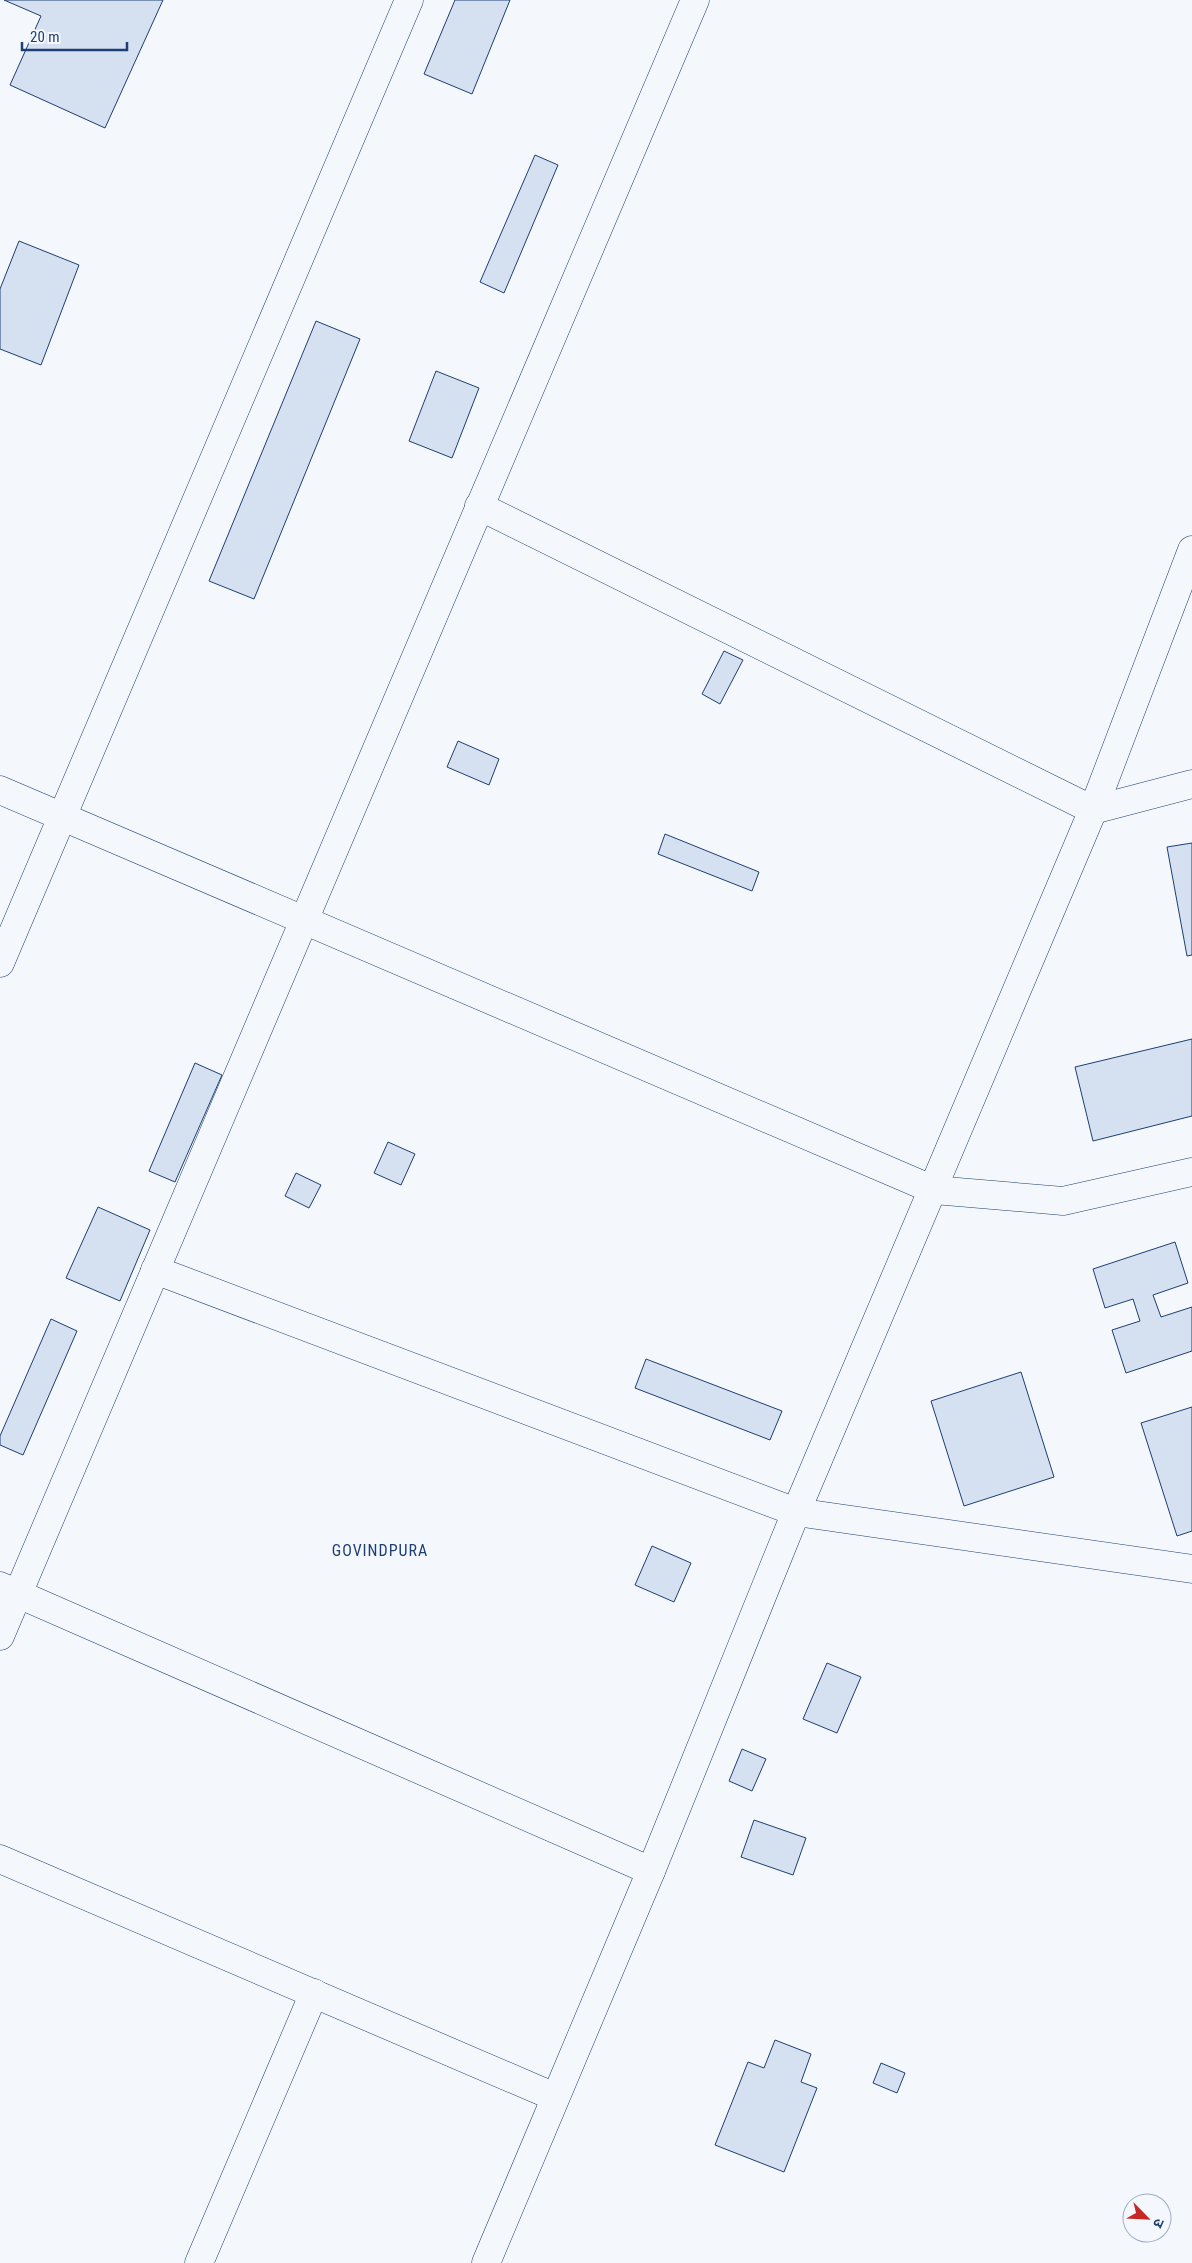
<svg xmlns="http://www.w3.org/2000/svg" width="1192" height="2263" viewBox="0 0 1192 2263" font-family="'Roboto Condensed','Noto Sans Devanagari',sans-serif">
  <rect width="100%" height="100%" fill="#f4f7fb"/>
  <g fill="#d5e0f0" stroke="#1d3f73">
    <path d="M4,0H163L105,128L10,85L41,16Z"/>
    <path d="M455,0H510L472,94L424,74Z"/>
    <path d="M535,155L558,165L504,293L480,282Z"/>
    <path d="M19,241L79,265L41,365L0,349V289Z"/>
    <path d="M316,321L360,339L254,599L209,581Z"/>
    <path d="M436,371L479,388L452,458L409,441Z"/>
    <path d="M724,651L743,660L720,704L702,694Z"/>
    <path d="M458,741L499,759L489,785L447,767Z"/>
    <path d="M665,834L759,872L752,891L658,854Z"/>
    <path d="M1192,843V955L1187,956L1167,847Z"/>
    <path d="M1192,1039V1116L1093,1141L1075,1067Z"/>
    <path d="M195,1063L222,1075L175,1182L149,1171Z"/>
    <path d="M388,1142L415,1154L401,1185L374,1173Z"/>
    <path d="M296,1173L321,1185L309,1208L285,1196Z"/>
    <path d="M98,1207L150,1230L120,1301L66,1278Z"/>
    <path d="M1175,1242L1188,1283L1153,1295L1161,1317L1192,1307V1351L1126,1373L1112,1330L1140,1321L1133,1299L1105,1308L1093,1269Z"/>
    <path d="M51,1319L77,1331L23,1455L0,1445V1436Z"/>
    <path d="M646,1359L782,1411L770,1440L635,1388Z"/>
    <path d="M1021,1372L1054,1477L964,1506L931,1401Z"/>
    <path d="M1192,1407V1531L1177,1536L1141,1423Z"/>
    <path d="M652,1546L691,1563L674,1602L635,1585Z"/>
    <path d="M827,1663L861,1677L837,1733L803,1719Z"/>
    <path d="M742,1749L766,1759L752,1791L729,1781Z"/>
    <path d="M754,1820L806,1838L793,1875L741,1857Z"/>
    <path d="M775,2040L811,2054L801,2082L817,2088L784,2172L715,2145L748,2062L764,2068Z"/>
    <path d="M881,2063L905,2073L897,2093L873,2083Z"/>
  </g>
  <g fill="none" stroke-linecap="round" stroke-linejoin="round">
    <g stroke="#1d3f73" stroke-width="29">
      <g id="minor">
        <path d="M479,506L1093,810L1192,784"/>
        <path d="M0,790L934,1190L1063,1201L1192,1172"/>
        <path d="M0,963L409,0"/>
        <path d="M155,1270L796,1512L1192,1569"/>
        <path d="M0,1586L651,1871"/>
        <path d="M0,1636L695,0"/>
        <path d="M0,1859L555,2097"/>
        <path d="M199,2263L314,1993"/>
        <path d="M486,2263L651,1871L796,1512L1093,810L1192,550"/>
      </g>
    </g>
    <use href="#minor" stroke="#f4f7fb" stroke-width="28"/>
  </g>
  <g text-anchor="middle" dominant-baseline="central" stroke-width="4" stroke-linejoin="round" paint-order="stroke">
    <g font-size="16" letter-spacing="1" fill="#1d3f73" stroke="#f4f7fb">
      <text x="380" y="1550">GOVINDPURA</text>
    </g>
  </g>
  <g transform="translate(1147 2218) rotate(114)"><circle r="24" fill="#f4f7fb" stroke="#9eadc5"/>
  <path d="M0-4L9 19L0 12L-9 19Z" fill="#c62828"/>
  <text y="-8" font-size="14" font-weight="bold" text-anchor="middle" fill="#1d3f73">उ</text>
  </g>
  <path d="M22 42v8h105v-8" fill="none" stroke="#1d3f73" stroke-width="2.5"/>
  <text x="30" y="42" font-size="15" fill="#1d3f73" stroke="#f4f7fb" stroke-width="4" paint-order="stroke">20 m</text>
</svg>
